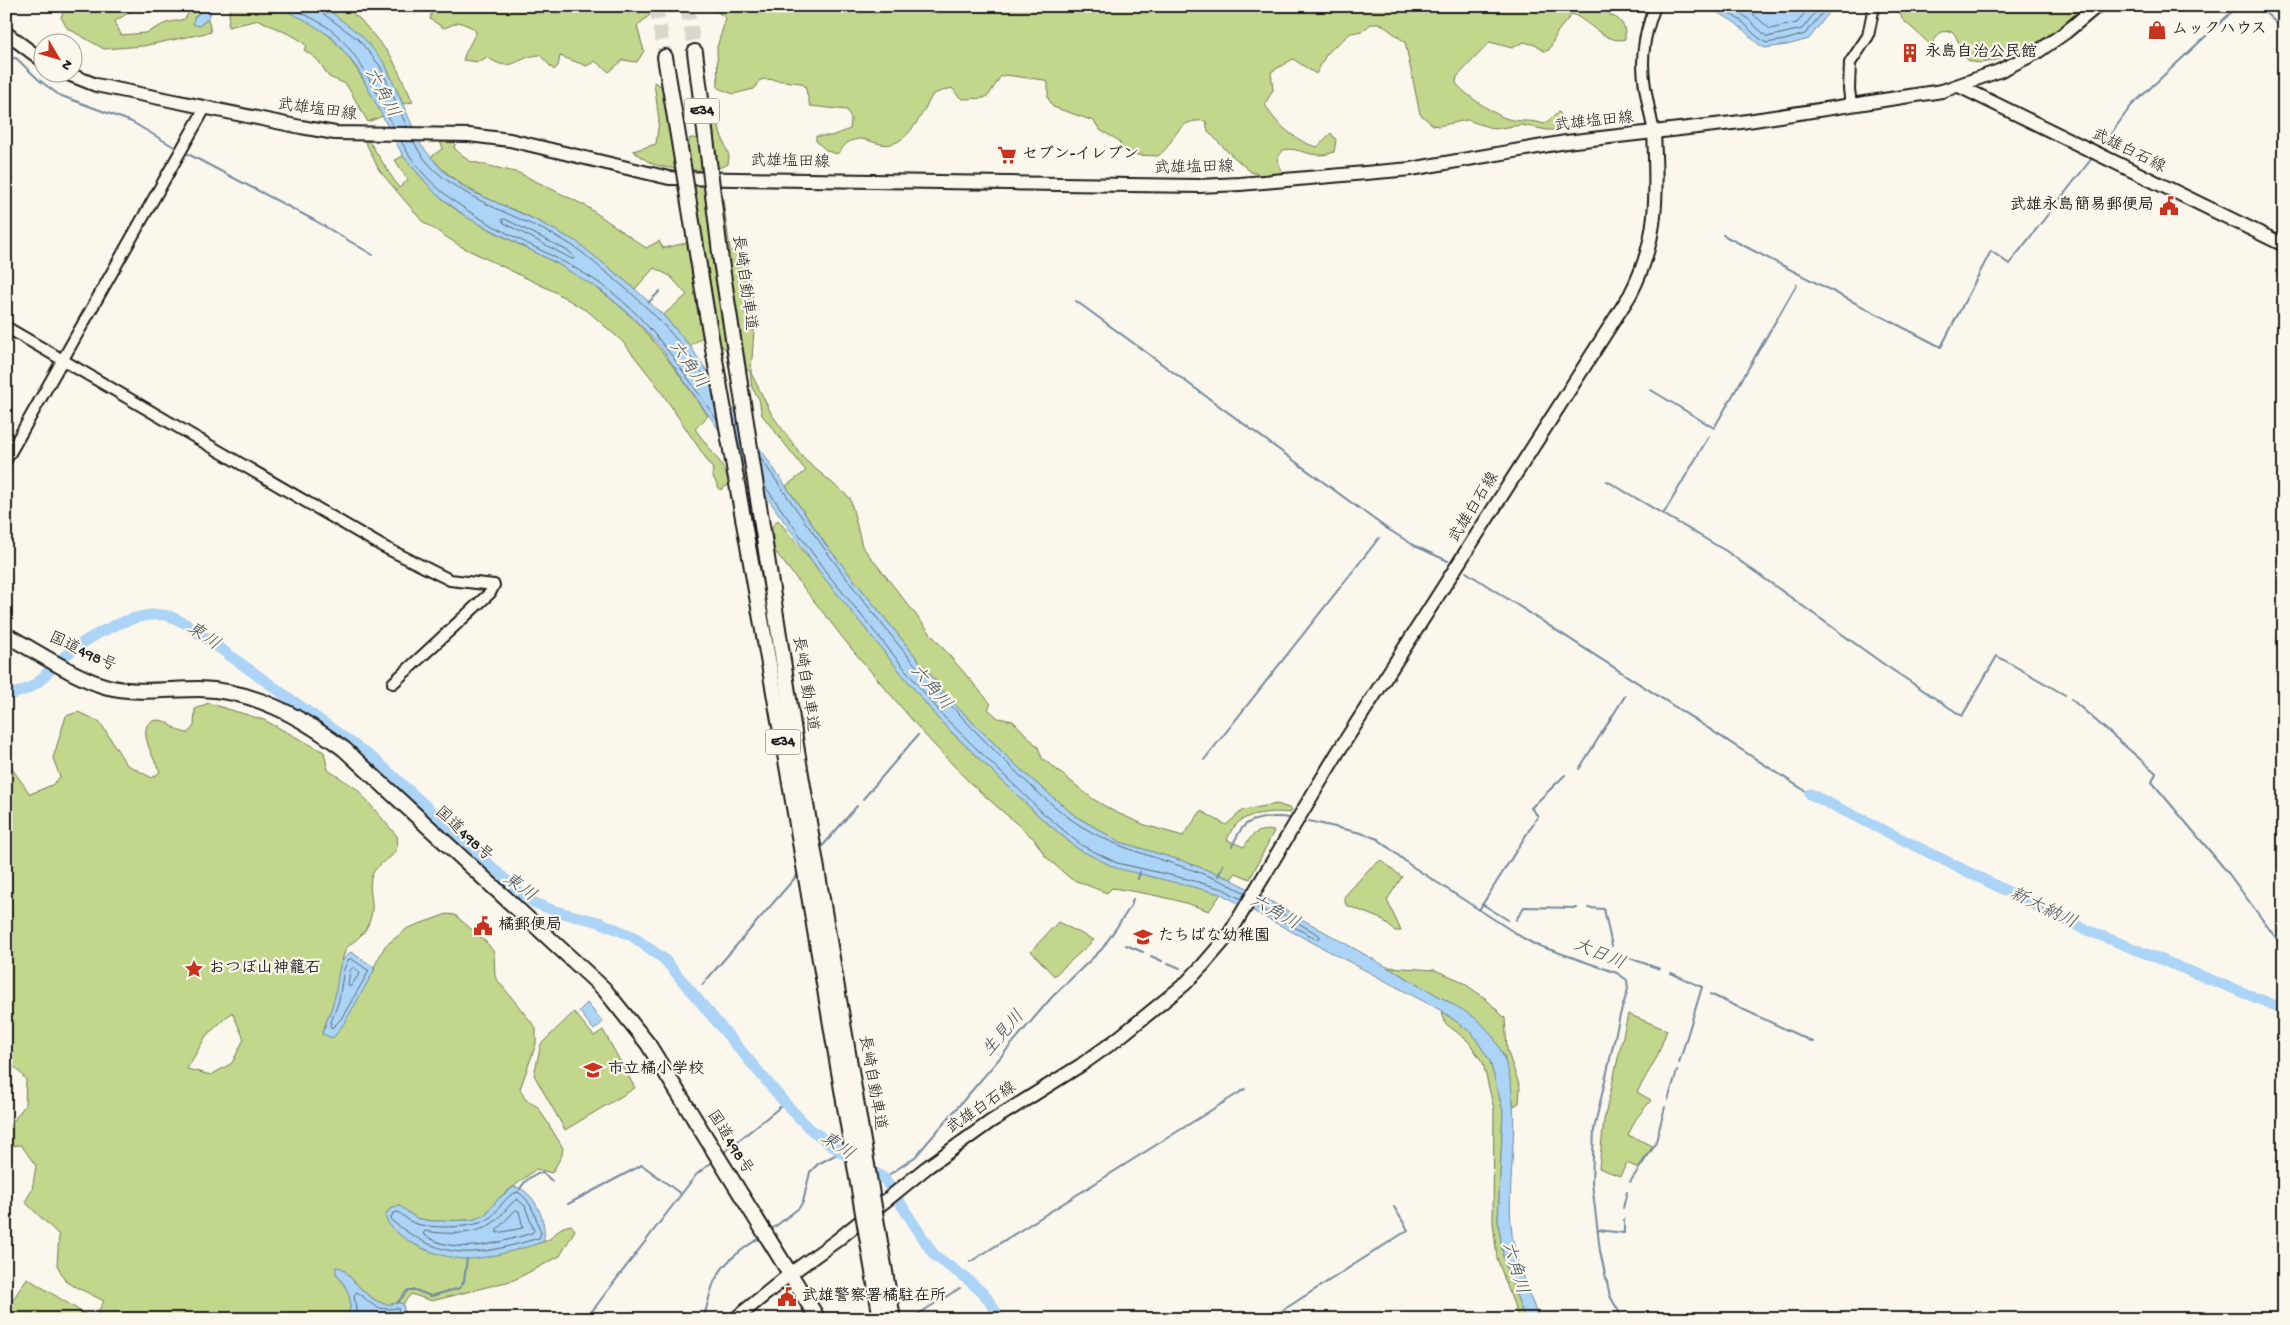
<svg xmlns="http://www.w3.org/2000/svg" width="2290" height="1325" viewBox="0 0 2290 1325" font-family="'Gochi Hand','Klee One',sans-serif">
  <rect width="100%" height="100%" fill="#fbf7ec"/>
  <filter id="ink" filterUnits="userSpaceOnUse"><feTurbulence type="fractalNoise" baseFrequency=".02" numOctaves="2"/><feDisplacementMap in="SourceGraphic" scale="10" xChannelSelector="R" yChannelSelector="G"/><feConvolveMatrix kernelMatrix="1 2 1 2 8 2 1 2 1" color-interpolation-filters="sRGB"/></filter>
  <g filter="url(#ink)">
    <g fill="#c2d68c" stroke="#6f7954" fill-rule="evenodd">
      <path d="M66,6H136L135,9L115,21L121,35L146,33L166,23L185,19L192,6H200L197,10L200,13L194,18L199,26L208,19L211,32L143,46L104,49L67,28L61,17Z"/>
      <path d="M230,6C244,6 263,3 276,7C336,25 356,65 383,116L368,122L346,84L329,77L318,60L304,50L307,46L297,38L259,20L228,27Z"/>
      <path d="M319,6H343L360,19L391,56L413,102L403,104L385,64Z"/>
      <path d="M433,6H666L657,9L637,26L644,51L637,62L623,60L609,72L595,61L587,66L560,56L558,66L554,70L540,55C514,57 513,75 487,57L478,62L463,60C466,49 472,42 476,32L473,28L459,22L444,28L430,19Z"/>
      <path d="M709,6H1598C1610,19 1627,15 1625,39C1607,45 1588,20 1572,14L1558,31L1549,50L1544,51L1535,45L1524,42L1512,48L1490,42L1457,77L1456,83C1464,94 1491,112 1505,118C1518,123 1532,119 1544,124L1559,112C1564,119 1561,123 1557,130H1547L1521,125L1495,129L1467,120L1438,126L1433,125L1420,114L1405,42L1381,24H1371L1362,31L1351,33L1335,46L1326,55L1316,74L1293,59L1271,72L1273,90L1265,104C1273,122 1297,142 1317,147L1331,133L1336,140L1334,152C1312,161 1301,146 1283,150L1277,159L1282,173L1261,175L1251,172L1228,152L1208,131L1206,121C1174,118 1178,141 1158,156L1137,155L1123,149L1118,140L1100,130L1094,121L1053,107L1048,98V83L1044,80L1005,75L1000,77L989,95L984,98L963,99L958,96L952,88L933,94C923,111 907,150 881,144C870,142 862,136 851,141C845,143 842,150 837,154L827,151L816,141V136H831L850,129L851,119L847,110L810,106L805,86L801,83L766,79L760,80L754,89L733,94L718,88L717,47L726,18Z"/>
      <path d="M1898,6H2089C2072,25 1991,75 1968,60C1959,54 1961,41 1952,31L1940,32L1931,45L1902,19Z"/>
      <path d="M654,82L663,87L674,151L686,153L690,138H695L707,154L708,115H714L729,156L728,164C713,174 670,170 653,164C646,161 639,155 633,151L656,144L659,120Z"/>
      <path d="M365,141H369L399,188L408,180L395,160L403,156C423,179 442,203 469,218C513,244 561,261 602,292C647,325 676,370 708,416L695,429L722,465L730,484L720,490L712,475L713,469L656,384L623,342L590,313L555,292L460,246L422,221L379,170Z"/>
      <path d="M440,142H456L454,148L469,161L519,173L586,206L646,248L659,241L663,248L687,243L679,186L721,185L730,249L747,264L755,315L751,373L772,415L805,460L850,498L862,546L931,634L991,704L988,709L998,718L1013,721L1038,747L1042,758L1093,799L1115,812L1145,825L1183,836L1201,811L1226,825L1243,810L1277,804L1292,809L1290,813C1274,811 1246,812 1235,826C1231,829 1229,836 1227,840L1244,847C1252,834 1258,828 1274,831L1250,879L1236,873L1231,879L1182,861L1120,842L1075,816L1021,770L952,702L826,545L786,486L806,471L762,415L759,399L752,388L750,372L708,333L690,346L663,315L687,295L670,276L654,268L635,289C604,264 574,239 538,221C496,200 464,195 431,157L443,148Z"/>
      <path d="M778,520L940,721L1039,816L1078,849L1221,894L1209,911C1178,899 1146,893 1112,888L1107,893L1071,879L1046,857L1034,839L969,782L924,734L850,647L774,550L772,526Z"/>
      <path d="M208,703L264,720L324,752L328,770L357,789L397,836C401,861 380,857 372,875C367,889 375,902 371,916C369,923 366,931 360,936C356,941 349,944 346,949C339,965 339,981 335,997C332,1010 326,1022 322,1034L374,971V967L385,946L408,928L447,914L455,915L486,942L494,952L495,977L536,1028V1044L520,1089L525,1099L538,1107L563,1148L562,1155L552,1173L536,1169L499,1198L485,1215L472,1220L431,1221L416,1218L399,1206L390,1209L385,1216C390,1231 420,1250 436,1253C444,1255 534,1245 543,1242C556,1238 555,1227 571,1225L575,1230L560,1256L514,1280L432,1301L411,1294L403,1304C396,1301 391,1306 384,1304C366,1298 355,1282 342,1268L336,1273C347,1288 356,1301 346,1319H107L97,1313L104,1301L66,1282L57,1265L59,1235L25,1202L32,1190L36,1166L21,1145L6,1146V1131L25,1105L26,1080L18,1070L6,1061V751L13,770L30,794L52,785L60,777L53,758L66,716L78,712L100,722L126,764L152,778L160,772C155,761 136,728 152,721C155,720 161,720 164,721C174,726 177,732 188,733L194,726L195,709ZM232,1012L244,1039L232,1063L211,1075L187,1069L206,1036Z"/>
      <path d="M1381,860L1402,877L1387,900L1401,931H1395L1381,919L1346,905L1344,897L1370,868Z"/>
      <path d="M1058,922L1094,940L1054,976L1031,951Z"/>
      <path d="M1387,967L1435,970L1459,980L1485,998L1505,1018L1507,1050L1520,1087L1519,1103L1514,1106L1504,1055L1449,1002Z"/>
      <path d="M1442,1011L1472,1033L1490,1061L1503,1111L1498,1221L1504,1261L1525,1319H1519L1497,1258L1493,1222L1494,1109L1483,1063L1468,1041L1445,1023Z"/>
      <path d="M574,1012L594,1036L603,1030L635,1088L565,1130L534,1075L541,1044Z"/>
      <path d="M1628,1014L1667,1030L1657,1057L1637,1092L1651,1100L1636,1119L1628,1135L1653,1146L1638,1168L1627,1163L1620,1176L1599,1168L1604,1120Z"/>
      <path d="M27,1278L93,1319H6V1302L12,1301Z"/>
    </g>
    <g fill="#acd4f6" stroke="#728a9f">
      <path d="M206,6H212C212,16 206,20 199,26L193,24L194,18Z"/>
      <path d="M275,6H319L328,10L362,36L385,64L421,145L442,170L466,189L538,221L577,242L635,289L663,315L690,346L826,545L952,702L1021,770L1075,816L1120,842L1183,861L1231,879L1449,1002C1460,1009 1475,1016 1484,1026C1532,1077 1506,1161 1511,1224C1513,1257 1527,1288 1539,1319H1525L1504,1261L1498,1221L1503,1111L1490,1061L1472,1033L1442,1011L1221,894L1116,868L1078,849L1039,816L940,721L822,575L659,345L633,317L602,291L556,263L468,218L436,194L403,156L358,69L333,38L305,20Z"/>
      <path d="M1705,6H1834L1809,39L1787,45L1765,48C1754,43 1749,34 1740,27C1729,17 1717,13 1705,6Z"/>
      <path d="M351,952L374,967V971L345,1022L333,1038L322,1034C326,1022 331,1011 334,1000C339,983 335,963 351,952Z"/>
      <path d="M587,1003L603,1022L594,1030L579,1011Z"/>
      <path d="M514,1187C534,1188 549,1225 543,1242C523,1248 488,1259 467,1259C444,1260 392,1240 385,1216L390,1209L400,1206L416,1218L431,1221L472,1220L485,1215L499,1198Z"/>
      <path d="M336,1267L342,1268C355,1282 366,1298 384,1304C391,1306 396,1301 403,1304L406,1319H346C356,1301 347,1288 336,1273Z"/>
    </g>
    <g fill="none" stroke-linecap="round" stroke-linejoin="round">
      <g stroke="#566673" stroke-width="1">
        <path d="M287,6C303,14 324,22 337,35C363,60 377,95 393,126"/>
        <path d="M319,6L321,12L359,40L380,66L407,127"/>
        <path d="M1718,6L1743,22L1755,35L1766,43L1785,40L1805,34L1828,6"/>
        <path d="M1730,6L1747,18L1767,37L1802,29L1820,6"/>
        <path d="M1744,6L1770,29L1797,23L1810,6"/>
        <path d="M401,141C441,220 538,239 605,287C653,322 683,372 717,420"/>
        <path d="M414,142C439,197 525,215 573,246C584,253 593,262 603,270C649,306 679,338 711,386"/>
        <path d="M505,219L570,252L575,258L572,259L504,223L502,220Z"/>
        <path d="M760,457C830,559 904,661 993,749C1017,773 1043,799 1072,820C1124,857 1189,861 1245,893"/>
        <path d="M764,485L826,572L944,717L1042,812L1081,845L1117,863L1187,879L1223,889L1241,899"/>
        <path d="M1255,906L1317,939L1320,938L1319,935L1258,900"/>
        <path d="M352,959L369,971L341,1019L332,1028L330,1025L339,1000L344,969L348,960Z"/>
        <path d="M354,967L360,973L350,987L348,985L350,971Z"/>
        <path d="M518,1192C532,1201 536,1218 541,1233L539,1238C476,1256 446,1263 392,1221L391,1218L393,1213L398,1212C403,1215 408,1221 414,1223C429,1229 477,1229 490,1218C499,1210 505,1195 518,1192Z"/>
        <path d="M517,1199L525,1206L534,1231L532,1233C498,1243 455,1257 423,1234L425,1231C445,1234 474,1236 491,1224C501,1218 507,1206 517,1199Z"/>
        <path d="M516,1210L519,1211L523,1228L497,1233V1230Z"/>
        <path d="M352,1319L356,1309L354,1295L357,1292C375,1305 373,1311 398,1308L401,1319"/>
      </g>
      <g stroke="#728a9f" stroke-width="2">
        <path d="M2258,6L2284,30"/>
        <path d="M6,59L16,58L39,80L59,95L132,122L176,148"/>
        <path d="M2099,150L2131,106L2238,6"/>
        <path d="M188,154L314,220L373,255"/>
        <path d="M1723,235L1941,347L1991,251L2009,264L2093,157"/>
        <path d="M1076,301L1386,528L1415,546L1448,561"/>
        <path d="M648,303L660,291"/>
        <path d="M1651,390L1714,428L1797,284"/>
        <path d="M1607,481L1726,551L1885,665L1962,716L1997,656L2065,695"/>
        <path d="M1664,513L1709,436"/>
        <path d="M1466,572L1810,794"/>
        <path d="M2071,699L2156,773L2152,782L2229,874L2284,949"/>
        <path d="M1204,760L1379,538"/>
        <path d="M1579,769L1625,696"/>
        <path d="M863,799L918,735"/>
        <path d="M1309,821L1361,833L1378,839L1410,865L1523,938L1534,944L1617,973L1627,980L1628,989L1620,1015L1594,1129L1592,1183L1600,1251L1610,1296L1623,1319"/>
        <path d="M1232,846C1236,839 1239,830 1245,825C1255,817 1277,816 1289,818"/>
        <path d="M819,850L857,806"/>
        <path d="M1218,876L1223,865"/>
        <path d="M1138,879L1140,872"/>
        <path d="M1482,904L1508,920"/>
        <path d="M1588,908L1604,909L1612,946"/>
        <path d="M1479,910L1538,816L1531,808L1565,775"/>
        <path d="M1516,920L1524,907L1577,908"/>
        <path d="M1126,945L1143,952"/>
        <path d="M1621,955L1660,969"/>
        <path d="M1151,956L1162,961"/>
        <path d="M1168,963L1180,968"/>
        <path d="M1671,973L1702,987L1679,1063"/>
        <path d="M702,985L800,872"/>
        <path d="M1710,994L1813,1042"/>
        <path d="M1668,1100L1677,1071"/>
        <path d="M722,1154L785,1103"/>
        <path d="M884,1178L915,1157L1052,997L1102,949L1131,906L1133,899"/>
        <path d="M1630,1182L1655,1145L1665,1107"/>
        <path d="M520,1189C525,1180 532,1174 543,1173L552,1181"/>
        <path d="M568,1204L642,1165L681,1194"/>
        <path d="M1623,1208L1627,1192"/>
        <path d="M772,1229L799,1208L803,1202L810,1172L818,1164L841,1152"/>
        <path d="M1598,1230L1624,1233V1219"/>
        <path d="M970,1262L1245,1089"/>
        <path d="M398,1302L408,1290H415L431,1296L460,1288L464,1281L467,1259"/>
        <path d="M586,1319L696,1175L712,1162"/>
        <path d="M703,1319C707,1308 709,1296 713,1285C722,1262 740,1251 759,1238"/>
        <path d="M910,1319L960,1288"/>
        <path d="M1269,1319L1408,1230L1394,1207"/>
      </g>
      <g stroke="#acd4f6" stroke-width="11">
        <path d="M6,695C39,690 42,675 65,656C87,637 139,608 169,616C175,618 181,622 186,624L378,762L518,891L535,903L555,911L599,922L632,936L664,959L785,1103L810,1129L841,1152L884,1178L934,1255L967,1279L984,1294L1001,1319"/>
        <path d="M1810,794L2082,928L2284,1009"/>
      </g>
      <g stroke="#dad6cd" stroke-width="14" stroke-dasharray="14 7" stroke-linecap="butt">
        <path d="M656,6L665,57"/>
        <path d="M687,6L695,52"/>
      </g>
      <g stroke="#1c1c1c" stroke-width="14">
        <g id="minor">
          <path d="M1851,105L1849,89L1850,63L1868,36L1874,6"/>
          <path d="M1654,133C1649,106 1640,76 1644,48C1645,33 1650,20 1655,6"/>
          <path d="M6,327L382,546L450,580L494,585L490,593L393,683"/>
          <path d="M6,460L205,108"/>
        </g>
      </g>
      <g stroke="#1c1c1c" stroke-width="16">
        <g id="major">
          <path d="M6,33L42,60"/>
          <path d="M63,72L96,85L301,127L335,133L469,135L510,140L669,178L1199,186L1240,184L1411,169L1566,142L1741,122L1942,91L1999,71L2036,53L2066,32L2097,6"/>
          <path d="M1959,86L2284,245"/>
          <path d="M735,1319L790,1274L836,1241L926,1168L990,1122L1081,1065L1116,1040L1185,984L1203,965L1228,936L1338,752L1630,295C1659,240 1657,193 1654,133"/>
        </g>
      </g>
      <g stroke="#1c1c1c" stroke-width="18">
        <g id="highway">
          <path d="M695,52L710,170"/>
          <path d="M665,57L683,166"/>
          <path d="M6,635C36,651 75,678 108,687C138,694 168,689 199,689C254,690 301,717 344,749L604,989L648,1044L818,1319"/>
        </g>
      </g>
      <use href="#minor" stroke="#fbf7ec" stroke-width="10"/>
      <use href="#major" stroke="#fbf7ec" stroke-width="12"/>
      <use href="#highway" stroke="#fbf7ec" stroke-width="14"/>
      <g stroke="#1c1c1c" stroke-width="18" stroke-linecap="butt">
        <g id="highway-bridge">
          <path d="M683,166L706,309L786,760L881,1319"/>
          <path d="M710,170L721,261L797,751L893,1319"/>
        </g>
      </g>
      <use href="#highway-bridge" stroke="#fbf7ec" stroke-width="14"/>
    </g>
  </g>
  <defs>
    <g id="shop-bare" transform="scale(1.5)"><path d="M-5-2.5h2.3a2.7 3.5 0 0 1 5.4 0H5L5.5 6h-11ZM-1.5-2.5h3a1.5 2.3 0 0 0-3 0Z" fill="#c8321e" stroke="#fbf7ec" stroke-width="2.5" paint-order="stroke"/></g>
    <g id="building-bare" transform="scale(1.5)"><path d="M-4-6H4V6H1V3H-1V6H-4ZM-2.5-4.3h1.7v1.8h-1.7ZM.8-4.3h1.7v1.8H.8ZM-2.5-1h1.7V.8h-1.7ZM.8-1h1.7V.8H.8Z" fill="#c8321e" stroke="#fbf7ec" stroke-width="2.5" paint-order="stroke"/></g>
    <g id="supermarket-bare" transform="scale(1.5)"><path d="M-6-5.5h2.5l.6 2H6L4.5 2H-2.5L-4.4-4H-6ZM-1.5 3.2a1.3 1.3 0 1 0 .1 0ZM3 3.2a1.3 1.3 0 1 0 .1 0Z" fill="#c8321e" stroke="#fbf7ec" stroke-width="2.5" paint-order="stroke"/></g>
    <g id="civic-bare" transform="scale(1.5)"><path d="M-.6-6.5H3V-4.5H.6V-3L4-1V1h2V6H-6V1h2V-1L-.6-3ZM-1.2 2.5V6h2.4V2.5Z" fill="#c8321e" stroke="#fbf7ec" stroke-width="2.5" paint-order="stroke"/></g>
    <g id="school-bare" transform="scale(1.5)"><path d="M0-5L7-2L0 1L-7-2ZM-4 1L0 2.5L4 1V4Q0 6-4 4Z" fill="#c8321e" stroke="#fbf7ec" stroke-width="2.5" paint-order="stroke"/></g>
    <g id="sight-bare" transform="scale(1.5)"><path d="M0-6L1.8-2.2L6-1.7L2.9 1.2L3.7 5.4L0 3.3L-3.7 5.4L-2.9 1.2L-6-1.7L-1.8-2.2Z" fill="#c8321e" stroke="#fbf7ec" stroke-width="2.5" paint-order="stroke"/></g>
  </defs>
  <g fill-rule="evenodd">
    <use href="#shop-bare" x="2157" y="30"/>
    <use href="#building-bare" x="1910" y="53"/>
    <use href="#supermarket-bare" x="1007" y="155"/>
    <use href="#civic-bare" x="2169" y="206"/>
    <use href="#civic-bare" x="483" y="926"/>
    <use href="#school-bare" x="1143" y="937"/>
    <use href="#sight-bare" x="194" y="969"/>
    <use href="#school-bare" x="593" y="1070"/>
    <use href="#civic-bare" x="787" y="1297"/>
  </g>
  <g text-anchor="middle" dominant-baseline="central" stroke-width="4.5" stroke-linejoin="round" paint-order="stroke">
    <g fill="#fbf7ec" stroke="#5f5e5a" stroke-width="1">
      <rect x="684.5" y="98.5" width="35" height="25" rx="4"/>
      <rect x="765.5" y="729.5" width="35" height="25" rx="4"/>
    </g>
    <g font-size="15" font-weight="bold" fill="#1c1c1c">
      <text x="702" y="111">E34</text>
      <text x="783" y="742">E34</text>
    </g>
    <g font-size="16" font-weight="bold" fill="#1c1c1c" stroke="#fbf7ec" text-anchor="start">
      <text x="2172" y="30">ムックハウス</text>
      <text x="1925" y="53">永島自治公民館</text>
      <text x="1022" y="155">セブン-イレブン</text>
      <text x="2154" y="206" text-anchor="end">武雄永島簡易郵便局</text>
      <text x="498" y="926">橘郵便局</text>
      <text x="1158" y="937">たちばな幼稚園</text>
      <text x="209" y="969">おつぼ山神籠石</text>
      <text x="608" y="1070">市立橘小学校</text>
      <text x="802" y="1297">武雄警察署橘駐在所</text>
    </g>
    <g font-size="16" fill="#1c1c1c" stroke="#fbf7ec">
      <text transform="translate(317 111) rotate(8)">武雄塩田線</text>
      <text transform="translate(1594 123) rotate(-6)">武雄塩田線</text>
      <text transform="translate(2128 152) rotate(26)">武雄白石線</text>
      <text transform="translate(790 163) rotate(1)">武雄塩田線</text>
      <text transform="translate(1194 169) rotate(-1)">武雄塩田線</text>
      <text transform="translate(743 283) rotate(82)">長崎自動車道</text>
      <text transform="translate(1475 508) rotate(-58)">武雄白石線</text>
      <text transform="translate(82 653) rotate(25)">国道498号</text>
      <text transform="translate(804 684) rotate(81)">長崎自動車道</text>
      <text transform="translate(463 835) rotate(43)">国道498号</text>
      <text transform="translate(871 1083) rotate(80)">長崎自動車道</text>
      <text transform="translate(982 1109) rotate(-34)">武雄白石線</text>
      <text transform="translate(729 1143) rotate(58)">国道498号</text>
    </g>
    <g font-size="18" font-style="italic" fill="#47535d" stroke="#fbf7ec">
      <text transform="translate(381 93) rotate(62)">六角川</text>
      <text transform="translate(687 365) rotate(55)">六角川</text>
      <text transform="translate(203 637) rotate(34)">東川</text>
      <text transform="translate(930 688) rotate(49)">六角川</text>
      <text transform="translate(519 888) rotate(36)">東川</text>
      <text transform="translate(2043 909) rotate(26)">新大納川</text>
      <text transform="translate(1274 913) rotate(29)">六角川</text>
      <text transform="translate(1599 955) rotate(23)">大日川</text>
      <text transform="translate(1004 1034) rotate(-49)">生見川</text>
      <text transform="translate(837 1147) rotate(34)">東川</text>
      <text transform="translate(1514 1268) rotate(73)">六角川</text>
    </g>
  </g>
  <rect width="2290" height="1325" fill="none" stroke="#fbf7ec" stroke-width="25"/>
  <rect x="12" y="12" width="2265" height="1300" fill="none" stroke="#1c1c1c" stroke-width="2" filter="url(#ink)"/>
  <g transform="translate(58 58) rotate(128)"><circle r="24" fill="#fbf7ec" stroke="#a29f99"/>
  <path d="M0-4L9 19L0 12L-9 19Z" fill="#c8321e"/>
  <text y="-8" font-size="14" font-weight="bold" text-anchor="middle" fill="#1c1c1c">N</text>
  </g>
</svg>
